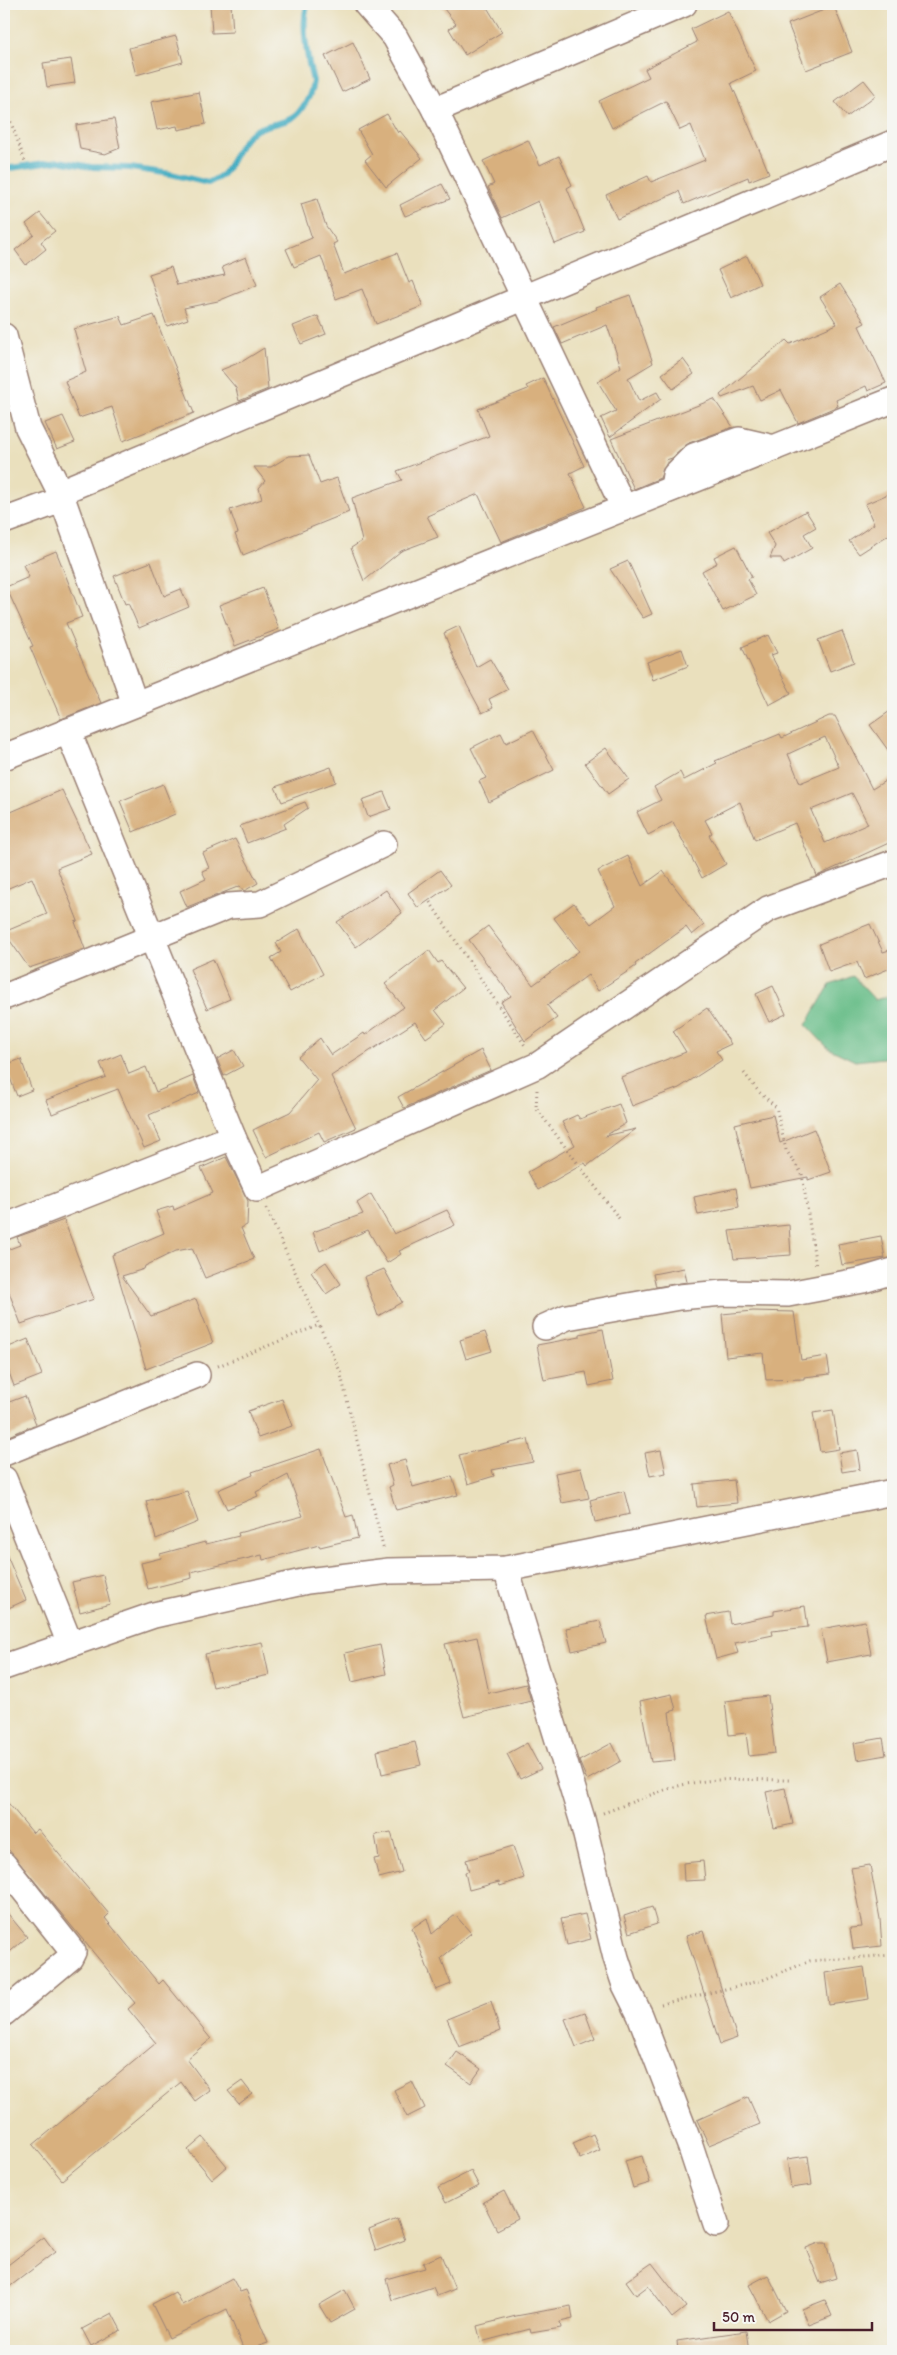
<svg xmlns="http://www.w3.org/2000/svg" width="897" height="2355" viewBox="0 0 897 2355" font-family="Itim,sans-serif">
  <rect width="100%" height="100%" fill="#f6f6f2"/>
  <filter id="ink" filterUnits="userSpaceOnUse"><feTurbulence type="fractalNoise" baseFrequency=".02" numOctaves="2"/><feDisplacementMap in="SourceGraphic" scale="10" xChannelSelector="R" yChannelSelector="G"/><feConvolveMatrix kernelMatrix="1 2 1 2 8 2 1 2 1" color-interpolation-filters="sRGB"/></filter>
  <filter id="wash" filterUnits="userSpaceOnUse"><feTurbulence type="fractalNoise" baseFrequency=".0096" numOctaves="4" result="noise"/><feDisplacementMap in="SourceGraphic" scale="20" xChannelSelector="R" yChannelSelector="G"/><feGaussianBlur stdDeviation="1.12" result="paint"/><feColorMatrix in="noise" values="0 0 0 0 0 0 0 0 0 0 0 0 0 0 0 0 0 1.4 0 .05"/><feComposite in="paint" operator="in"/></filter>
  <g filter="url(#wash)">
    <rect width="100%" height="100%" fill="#eae0bd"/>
    <path fill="#6dbf8c" stroke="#5c6f5c" d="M853,976L875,1000L893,995V1057L855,1061L828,1048L806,1025L830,985Z"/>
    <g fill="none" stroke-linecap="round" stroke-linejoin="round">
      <path stroke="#42acc1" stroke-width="6" d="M4,169L59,161L91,167L130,168L171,174L208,183C212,181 218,178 222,175C232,165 237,145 250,134C263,122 288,126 299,112C306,104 312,92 313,81C308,62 300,22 308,4"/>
    </g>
    <g id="blocks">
      <g fill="#d8b07e" fill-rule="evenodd">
        <path d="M210,4H231L233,32L212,33Z"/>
        <path d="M440,4H485L502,32L465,55L449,29L456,24Z"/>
        <path d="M834,6L852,52L806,70L788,24Z"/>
        <path d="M728,11L756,71L731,83L769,173L749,181L748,177L684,204L679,191L617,219L606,195L648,176L651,182L705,160L691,125L680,130L666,101L612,128L599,101L649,77L645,69L697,42L691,29Z"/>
        <path d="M176,36L183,62L136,75L129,48Z"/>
        <path d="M353,42L370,79L342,92L325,56Z"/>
        <path d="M71,59L75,83L47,87L43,63Z"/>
        <path d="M864,80L876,95L847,117L835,102Z"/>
        <path d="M199,92L206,124L178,130L177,126L157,130L151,102Z"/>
        <path d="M387,114L398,133L400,131L422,158L386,187L365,160L372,154L358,130Z"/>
        <path d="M114,119L120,148L105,154L80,149L76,125Z"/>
        <path d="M528,140L540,165L559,156L572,185L567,188L585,232L555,244L538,201L502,218L488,187L494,184L483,161Z"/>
        <path d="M442,184L450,199L405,216L400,205Z"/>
        <path d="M317,199L326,226L337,242L333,244L344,274L397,253L409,283L413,281L423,306L376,324L362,289L336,299L321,256L294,267L286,249L312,238L301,204Z"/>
        <path d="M40,213L55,231L41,242L46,249L26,265L15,250L34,235L26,224Z"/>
        <path d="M747,256L760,284L731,298L718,270Z"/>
        <path d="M246,257L257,285L218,301L184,308L188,319L167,326L149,274L171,267L177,285L225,275L222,267Z"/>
        <path d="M840,284L865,323L859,326L886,383L868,391L866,386L836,400L838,406L798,423L781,390L760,400L753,386L722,398L720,395L786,340L790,344L837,324L820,297Z"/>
        <path d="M630,295L653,363L628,378L639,401L657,392L661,399L610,437L601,418L616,411L598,382L621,367L607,325L562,344L554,327L597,309L596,307Z"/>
        <path d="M154,315L194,413L123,441L112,407L79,418L65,381L86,372L74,329L120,316L124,325Z"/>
        <path d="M318,316L326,334L301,344L293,326Z"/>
        <path d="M264,348L268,389L239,401L236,388L221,370L243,361Z"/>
        <path d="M683,359L694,374L673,389L662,374Z"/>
        <path d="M543,378L584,466L570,473L586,507L501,542L478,494L427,516L438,537L401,551L364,581L351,548L362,541L352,498L402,480L397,471L489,436L478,409L528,389L526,386Z"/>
        <path d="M714,399L733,427L689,443L672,458L666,460L667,462L660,478L634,489L611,439Z"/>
        <path d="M63,416L75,442L57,449L45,423Z"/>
        <path d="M309,455L320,484L337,478L349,512L243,555L235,534L238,533L230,510L262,499L259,488L265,481L254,467H271L289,456Z"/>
        <path d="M893,492V532L859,554L849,541L874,524L865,504Z"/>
        <path d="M806,511L816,527L804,534L812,548L784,564L781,558H770L775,546L767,533Z"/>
        <path d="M736,546L752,577L748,579L756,595L723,611L702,571L717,563L714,557Z"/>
        <path d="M56,551L82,617L66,623L101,703L61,719L30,647L33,646L6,587L29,577L23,565Z"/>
        <path d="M628,561L652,614L643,618L610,569Z"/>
        <path d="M151,562L164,596L181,589L189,607L139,628L128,603L125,604L114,576Z"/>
        <path d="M263,588L279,629L235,646L219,605Z"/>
        <path d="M459,626L476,667L490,659L508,689L489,699L493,708L482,713L459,670L444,633Z"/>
        <path d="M842,631L854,662L830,671L818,640Z"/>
        <path d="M768,635L777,653L771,655L791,693L769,705L742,647Z"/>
        <path d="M682,649L688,666L653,680L647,662Z"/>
        <path d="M893,709V757L870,725Z"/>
        <path d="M829,716H835L872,789L893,776V841L817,876L795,823L755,840L740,802L705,820L712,833L709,835L726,864L702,878L673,822L648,835L637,812L661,800L654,787L680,772L684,780L717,763L715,761L780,734L782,738ZM825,737L839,767L800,783L788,754ZM852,793L868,824L825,843L811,810Z"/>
        <path d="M533,730L554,770L489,802L479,781L486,778L471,748L501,733L506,743Z"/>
        <path d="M606,748L629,779L608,794L585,763Z"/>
        <path d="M331,767L336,782L282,802L275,787Z"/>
        <path d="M163,784L175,814L133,832L120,801Z"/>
        <path d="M62,790L92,854L57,868L78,921L75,922L85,949L29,968L4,932L47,914L32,878L4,890V815Z"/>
        <path d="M384,792L391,809L368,817L362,800Z"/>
        <path d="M305,802L308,808L284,824L286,828L247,843L240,826Z"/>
        <path d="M235,839L258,883L244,891L240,886L187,907L180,891L206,879L202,871L209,868L203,853Z"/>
        <path d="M628,856L642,886L663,871L704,925L692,935L686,927L635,964L636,966L598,991L588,975L547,1005L557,1018L525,1041L501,1002L511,996L469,940L488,926L533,985L579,951L554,918L574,903L591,924L615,906L598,871Z"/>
        <path d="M440,870L451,885L418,908L408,893Z"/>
        <path d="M386,890L402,913L356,947L337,922Z"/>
        <path d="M870,924L883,952L893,949V967L864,979L857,962L829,972L819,944Z"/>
        <path d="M299,929L323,974L290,992L271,958L281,952L276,943Z"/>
        <path d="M429,950L438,963L441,961L463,988L435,1010L446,1024L426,1038L415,1022L331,1076L356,1128L324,1142L319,1132L266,1157L253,1130L290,1112L317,1080L298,1057L320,1038L331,1055L364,1033L365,1035L404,1007L385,984Z"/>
        <path d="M213,959L230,999L207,1009L190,969Z"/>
        <path d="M773,986L786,1014L769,1022L756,994Z"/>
        <path d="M707,1008L731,1044L716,1051L722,1060L679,1088L632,1106L621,1077L686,1052L673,1031Z"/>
        <path d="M234,1050L243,1066L224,1076L217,1059Z"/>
        <path d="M481,1050L491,1070L404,1108L398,1097Z"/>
        <path d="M121,1054L129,1074L146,1067L156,1092L193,1076L198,1090L199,1093L149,1115L161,1141L144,1148L118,1089L52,1114L46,1100L106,1077L100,1063Z"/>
        <path d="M21,1059L32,1090L17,1096L5,1065Z"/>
        <path d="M619,1104L626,1123L605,1136L636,1129L587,1166L585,1163L538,1190L528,1172L575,1145L562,1122L577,1115L580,1119Z"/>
        <path d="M773,1115L780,1143L814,1129L831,1172L808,1180V1177L750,1188L735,1124Z"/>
        <path d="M226,1157L248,1201L247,1225L241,1228L254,1259L205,1278L192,1248L176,1251L145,1266L144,1269L122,1276L151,1316L196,1299L213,1343L146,1369L112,1255L164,1233L156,1211L173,1206L174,1210L213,1193L201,1168Z"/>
        <path d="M736,1188L739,1207L698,1215L694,1197Z"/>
        <path d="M371,1194L394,1234L447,1210L455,1225L399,1251L401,1254L387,1263L368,1230L320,1251L313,1232L363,1214L357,1203Z"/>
        <path d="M64,1220L94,1299L21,1324L4,1279V1251L20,1245L17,1237Z"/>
        <path d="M789,1225L791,1255L734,1259L729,1231Z"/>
        <path d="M881,1236L885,1258L842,1265L838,1244Z"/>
        <path d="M326,1262L341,1284L326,1294L311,1272Z"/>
        <path d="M684,1268L687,1282L656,1287L653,1274Z"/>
        <path d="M384,1269L402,1302L378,1316L364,1277Z"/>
        <path d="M753,1311L794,1312L801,1360L827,1356L830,1374L804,1377V1379L766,1380L763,1353L726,1357L722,1314Z"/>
        <path d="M603,1329L613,1381L589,1386L586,1372L544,1380L537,1345L580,1337V1334Z"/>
        <path d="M485,1332L492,1351L466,1359L460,1340Z"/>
        <path d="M28,1339L42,1375L14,1386L4,1359V1349Z"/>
        <path d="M25,1396L36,1424L4,1438V1404Z"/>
        <path d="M282,1399L292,1426L258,1438L248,1411Z"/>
        <path d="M833,1410L839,1449L820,1452L813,1413Z"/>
        <path d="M528,1439L533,1462L492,1470L494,1476L468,1484L459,1455Z"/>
        <path d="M321,1449L346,1517L353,1515L358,1538L320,1547L319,1545L263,1560L262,1555L191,1572L192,1578L148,1589L141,1563L161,1558L160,1554L205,1542L206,1544L239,1536L238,1533L303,1516L288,1475L256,1492L258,1496L227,1509L218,1490L253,1475L252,1472Z"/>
        <path d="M661,1450L666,1473L650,1476L645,1453Z"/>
        <path d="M857,1450L860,1469L842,1472L839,1453Z"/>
        <path d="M405,1460L413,1487L452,1476L458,1495L396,1510L389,1487L393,1485L387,1465Z"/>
        <path d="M581,1468L589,1498L562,1503L555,1473Z"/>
        <path d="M734,1480L737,1503L697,1507L694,1484Z"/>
        <path d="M187,1491L198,1522L156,1539L146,1501Z"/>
        <path d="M624,1491L630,1514L595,1522L590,1500Z"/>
        <path d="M4,1549L26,1600L4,1610Z"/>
        <path d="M103,1575L110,1604L80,1612L72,1582Z"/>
        <path d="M805,1606L808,1627L772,1631L773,1635L735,1643L738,1653L716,1659L706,1616L728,1612L730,1624L774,1615V1611Z"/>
        <path d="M600,1621L606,1643L572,1651L566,1628Z"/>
        <path d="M865,1621L871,1654L827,1662L821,1629Z"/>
        <path d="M477,1637L489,1693L526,1684L531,1701L464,1717L445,1644Z"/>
        <path d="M262,1642L269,1675L213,1687L205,1654Z"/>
        <path d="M380,1645L386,1674L352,1682L345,1653Z"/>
        <path d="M672,1694L676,1710L669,1712L675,1760L651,1762L640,1701Z"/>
        <path d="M768,1696L775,1753L749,1756L746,1733L729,1735L725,1701Z"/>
        <path d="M883,1738L886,1755L857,1760L854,1743Z"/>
        <path d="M415,1742L421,1765L382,1774L377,1751Z"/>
        <path d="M527,1743L541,1769L520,1779L507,1754Z"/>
        <path d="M612,1743L621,1761L587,1780L579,1761Z"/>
        <path d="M785,1788L793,1824L774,1828L766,1792Z"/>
        <path d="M4,1798L33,1833L38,1829L109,1914L105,1918L159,1984L163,1980L211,2039L187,2059L210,2090L195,2101L181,2082L62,2180L33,2145L156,2043L128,2009L135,2003L4,1844Z"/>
        <path d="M391,1832L402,1872L379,1878L374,1859L379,1858L375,1835Z"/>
        <path d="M513,1846L524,1878L500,1886L499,1882L469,1890L465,1872L469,1871L466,1860Z"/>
        <path d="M703,1861L705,1880L684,1881L683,1863Z"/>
        <path d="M870,1865L880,1919L882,1946L853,1949L850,1928L862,1927L851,1868Z"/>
        <path d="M652,1907L657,1924L629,1933L624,1916Z"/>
        <path d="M4,1909L27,1937L4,1957Z"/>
        <path d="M585,1914L591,1939L567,1945L561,1919Z"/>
        <path d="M455,1915L471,1933L441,1958L451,1984L436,1990L412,1928L427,1918L432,1934Z"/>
        <path d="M703,1931L737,2038L720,2044L686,1936Z"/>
        <path d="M864,1967L869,1999L829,2005L825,1973Z"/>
        <path d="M491,2001L500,2031L459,2047L447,2019Z"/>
        <path d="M585,2012L595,2039L576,2047L565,2019Z"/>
        <path d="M457,2052L481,2069L471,2083L447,2066Z"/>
        <path d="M242,2081L252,2094L239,2104L228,2091Z"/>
        <path d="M412,2081L425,2108L407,2117L394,2090Z"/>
        <path d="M748,2097L760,2124L709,2145L697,2120Z"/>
        <path d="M593,2134L600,2150L580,2159L573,2143Z"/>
        <path d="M203,2137L227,2166L212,2179L188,2150Z"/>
        <path d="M642,2156L650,2183L633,2188L625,2161Z"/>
        <path d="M808,2156L812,2185L791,2188L787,2159Z"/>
        <path d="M471,2171L479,2186L446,2203L438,2188Z"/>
        <path d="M504,2191L518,2219L497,2230L483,2202Z"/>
        <path d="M397,2219L405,2240L376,2251L369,2230Z"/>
        <path d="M44,2237L55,2252L4,2291V2268Z"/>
        <path d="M819,2243H826L836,2278L820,2283L806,2248Z"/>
        <path d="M441,2255L455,2289L437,2296L433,2287L392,2300L386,2279L425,2268L423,2263Z"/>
        <path d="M652,2263L686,2307L672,2318L648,2286L636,2295L626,2281Z"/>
        <path d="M768,2275L786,2311L768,2321L749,2285Z"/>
        <path d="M232,2278L240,2292L246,2290L268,2343L244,2351L227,2309L169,2338L152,2304L175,2292L182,2305Z"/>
        <path d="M345,2290L355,2309L330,2323L319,2305Z"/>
        <path d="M825,2300L832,2316L809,2325L802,2309Z"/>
        <path d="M571,2306L573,2319L560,2322L561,2328L531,2333L530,2329L481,2342L477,2326L516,2316Z"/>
        <path d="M112,2313L121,2330L91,2346L82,2329Z"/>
        <path d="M746,2331L749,2351H678L677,2341Z"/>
      </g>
    </g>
  </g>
  <g filter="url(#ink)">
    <use href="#blocks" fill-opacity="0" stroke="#9a8074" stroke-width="1"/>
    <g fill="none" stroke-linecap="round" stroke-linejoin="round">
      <g stroke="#9a8074" stroke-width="28">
        <g id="minor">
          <path d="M366,4L395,37L435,110L624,508"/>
          <path d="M435,110L684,4"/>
          <path d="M4,336L28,428L60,492L135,704"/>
          <path d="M673,488L675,475L694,456L739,440L774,448"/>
          <path d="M60,492L893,143"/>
          <path d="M4,521L61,500"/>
          <path d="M68,731L233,1137L257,1189L538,1065L768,909L893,863"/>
          <path d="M4,757L893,400"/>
          <path d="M7,996L229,906L260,904L384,844"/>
          <path d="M4,1227L233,1137"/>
          <path d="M545,1327L567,1317L679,1297L723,1293L788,1294L863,1280L893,1271"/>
          <path d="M4,1453L197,1375"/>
          <path d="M4,1479L70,1644"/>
          <path d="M506,1569L582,1819L616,1958L625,1985L640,2015L691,2148L716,2224"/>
          <path d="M4,1667L154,1615L307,1581L389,1571L506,1569L893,1492"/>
          <path d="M4,1865L73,1952L70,1958L4,2013"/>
        </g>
      </g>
      <g stroke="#9a8074" stroke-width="3" stroke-dasharray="1 4" stroke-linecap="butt">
        <path d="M4,103L26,164"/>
        <path d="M430,902L526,1047"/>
        <path d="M744,1073L759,1092L776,1107L786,1150L802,1174L816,1267"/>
        <path d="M537,1090L536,1108L621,1221"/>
        <path d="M266,1208L340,1371L384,1551"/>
        <path d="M218,1366L319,1325"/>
        <path d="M603,1813C626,1805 648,1795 671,1788C710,1776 750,1780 789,1780"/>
        <path d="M661,2004L760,1981L810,1961L893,1955"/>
      </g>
      <use href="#minor" stroke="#fff" stroke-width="25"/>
    </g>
  </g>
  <rect width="897" height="2355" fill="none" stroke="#f6f6f2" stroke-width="20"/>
  <path d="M714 2322v8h158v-8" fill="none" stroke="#4a1f2b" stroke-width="2.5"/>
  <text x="722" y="2322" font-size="15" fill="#4a1f2b" stroke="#f6f6f2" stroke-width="4" paint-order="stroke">50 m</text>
</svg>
